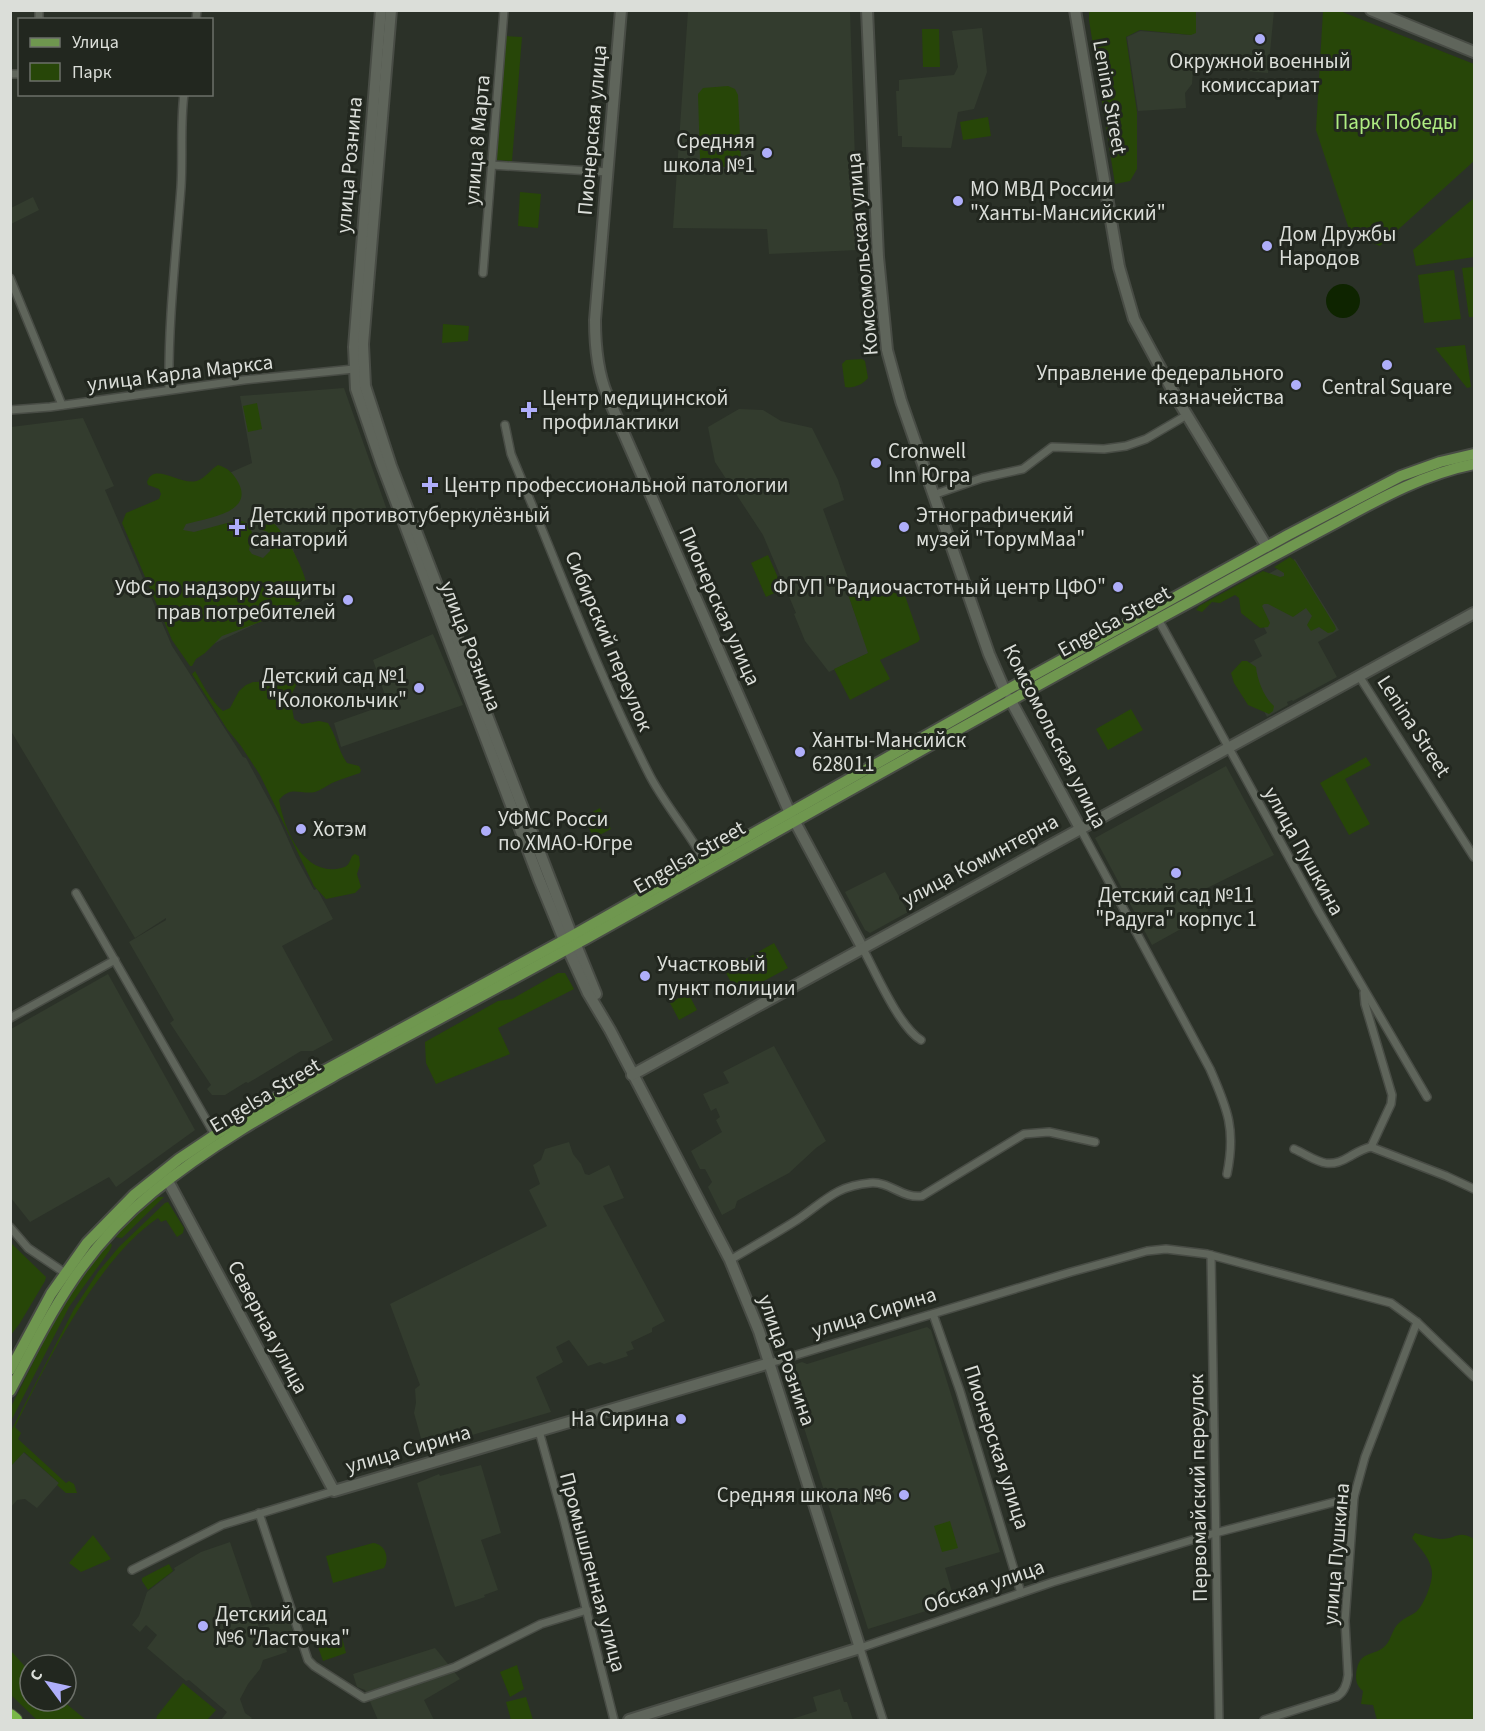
<svg xmlns="http://www.w3.org/2000/svg" width="1485" height="1731" viewBox="0 0 1485 1731" font-family="'Source Sans 3',sans-serif">
  <rect width="100%" height="100%" fill="#2b3128"/>
  <g fill="#333c2e">
    <path d="M688,11H850L858,250L769,254L767,229L673,228Z"/>
    <path d="M1196,11H1274L1268,73L1215,68L1193,69L1192,84L1185,93L1186,108L1138,111L1127,37L1140,31L1190,35L1196,32Z"/>
    <path d="M982,28L987,72L974,109L958,112L951,148L902,147V136H898L896,91H899V80L954,75L958,67L952,31Z"/>
    <path d="M33,197L39,210L11,224V208Z"/>
    <path d="M344,388L387,510L293,549L310,598L188,656L125,519L252,463L240,396Z"/>
    <path d="M739,409L763,410L781,421L812,428L838,480L844,500L823,509L853,592L848,594L869,653L829,672L805,641L794,614L796,613L763,535L715,462L708,427Z"/>
    <path d="M83,418L114,486L105,490L172,646L243,757L246,758L278,817L296,857L314,890L317,889L333,919L282,946L333,1040L313,1051H301L248,1083L246,1082L225,1095H212L207,1089L211,1085L170,1023L174,1020L129,942L166,920V918L135,938L11,731V427Z"/>
    <path d="M1295,559L1339,630L1318,642L1337,677L1293,701L1292,700L1287,702L1288,705L1267,717L1258,700L1232,673L1262,656L1254,640L1267,633L1243,588Z"/>
    <path d="M433,634L463,705L341,747L334,723L388,704L373,660Z"/>
    <path d="M1226,766L1274,855L1201,891L1209,907L1206,915L1152,945L1095,838Z"/>
    <path d="M885,872L908,912L870,933L865,930L845,892Z"/>
    <path d="M108,974L195,1130L116,1187L109,1177L30,1222L11,1198V1029Z"/>
    <path d="M774,1046L826,1141L816,1148L789,1173L737,1201L735,1208L722,1215L708,1187L712,1182L705,1169H700L691,1151L722,1132L716,1120L720,1117L716,1108L711,1111L703,1094L729,1083L723,1072Z"/>
    <path d="M569,1142L573,1154L581,1164L585,1174L589,1175L609,1165L624,1198L603,1206L665,1321L652,1328V1332L631,1342L634,1349L626,1352L628,1356L604,1364L600,1362L588,1366L569,1340L556,1347L563,1362L536,1377L551,1412L424,1449L414,1413L416,1403L415,1389L420,1385L390,1304L547,1226L529,1190L540,1184L533,1165L541,1160L545,1149Z"/>
    <path d="M927,1327L931,1330L1000,1552L945,1568L955,1602L868,1629L785,1368L802,1362L807,1364Z"/>
    <path d="M23,1452L59,1483L37,1508L25,1499L17,1500L11,1507V1466Z"/>
    <path d="M481,1465L501,1533L481,1540L498,1590L484,1595L485,1597L455,1607L417,1483L439,1474L440,1476Z"/>
    <path d="M230,1542L259,1627L289,1618L294,1635L284,1638L287,1652L263,1660L260,1669L248,1684L240,1699L245,1713L252,1718L250,1720H221L227,1712L189,1680L186,1681L147,1648L157,1635L146,1625L140,1632L132,1625L139,1616L147,1592L175,1570L174,1568L201,1552Z"/>
    <path d="M435,1648L460,1679L424,1700L434,1720H378L365,1690L357,1687L353,1674Z"/>
    <path d="M840,1689L844,1702H847L853,1720H789L817,1711L813,1697Z"/>
  </g>
  <g fill="#274608">
    <path d="M1089,11H1196V33L1191,35L1140,30L1126,37L1137,112V169L1130,181L1115,184L1089,20Z"/>
    <path d="M1323,11H1340L1474,64V161L1380,246L1351,235L1316,130Z"/>
    <path d="M922,29H939L940,67H923Z"/>
    <path d="M505,36L522,37L512,161L496,160Z"/>
    <path d="M728,86L735,89L738,95L741,160L733,167H705L700,160L698,94L703,88Z"/>
    <path d="M988,117L991,136L963,140L960,122Z"/>
    <path d="M520,192L541,194L538,228L518,226Z"/>
    <path d="M1474,198V257L1416,266L1413,250Z"/>
    <path d="M1474,267V317H1469L1462,268Z"/>
    <path d="M1454,270L1461,319L1424,323L1418,275Z"/>
    <path d="M443,324L469,326L468,341L442,343Z"/>
    <path d="M1465,345L1471,387L1467,388L1435,348Z"/>
    <path d="M846,360L862,359L865,361L868,378C864,384 852,389 845,387L842,364Z"/>
    <path d="M257,403L262,429L248,432L243,406Z"/>
    <path d="M218,465C228,468 233,473 238,482C255,513 207,518 186,524L183,530L194,532L238,520L245,522L252,532L249,550L252,554L263,558L270,551L271,540L268,532L259,529V526L262,520H270C285,531 307,573 308,592L298,605L284,613L222,636L205,653L196,659L192,666H190L172,640L122,523L126,513L159,499L161,494L159,489L148,485L147,482C154,460 182,488 199,480C206,477 211,469 218,465Z"/>
    <path d="M768,555L783,589L766,597L751,563Z"/>
    <path d="M1290,557L1295,561L1335,626L1336,629L1333,632L1328,633L1319,627L1311,631L1307,625L1312,616L1306,608L1293,617L1268,604H1264L1262,606L1270,623L1268,627L1260,628L1241,613L1239,598L1235,595L1220,603L1212,602L1202,612L1196,610L1199,606L1263,571L1280,577L1284,576V573L1274,567Z"/>
    <path d="M897,586L902,587L920,639L918,642L880,660L890,679L850,700L834,669L868,653L848,594L853,592L872,596Z"/>
    <path d="M1242,661H1247L1256,667C1257,679 1264,698 1274,706L1273,711L1269,714L1248,705L1234,683L1231,673Z"/>
    <path d="M195,671C203,685 211,701 223,711L230,708L239,691L246,685L253,682L278,681L297,674L301,676L290,697L294,719L302,724L319,721L328,723C336,735 338,750 347,763L359,766L361,770L360,773C351,776 341,779 332,783C326,786 321,790 315,792C301,795 291,785 279,800C284,828 302,873 336,869C348,867 348,866 352,856L355,854L359,856L360,865L357,874L361,887L355,893L326,899L314,886L260,775L241,746L227,729L192,674Z"/>
    <path d="M1131,709L1143,730L1108,750L1096,729Z"/>
    <path d="M1366,757L1371,765L1345,779L1370,824L1349,835L1320,783Z"/>
    <path d="M600,808L611,829L594,838L583,817Z"/>
    <path d="M774,943L788,968L738,995L725,971Z"/>
    <path d="M558,973H565L574,989L498,1028L510,1054L436,1084L426,1063L425,1042L498,1001L512,999Z"/>
    <path d="M688,993L697,1010L679,1020L670,1003Z"/>
    <path d="M157,1197H164L122,1238L114,1237L133,1217Z"/>
    <path d="M168,1202L184,1228L183,1233L177,1237L166,1220L161,1222L158,1218C98,1258 47,1362 15,1427L21,1433L18,1439L66,1483L69,1481L74,1484L77,1493H66L57,1485L59,1483L24,1452L11,1466V1431L74,1309L98,1272L119,1247L165,1203Z"/>
    <path d="M109,1242L112,1245L110,1250L69,1307L11,1421V1407C40,1350 66,1290 109,1242Z"/>
    <path d="M11,1243L46,1277L45,1281L20,1323L11,1335Z"/>
    <path d="M950,1521L958,1548L942,1552L934,1526Z"/>
    <path d="M1415,1533C1423,1535 1432,1538 1440,1539C1455,1540 1458,1529 1474,1539V1720H1377L1373,1705L1361,1704L1363,1691C1358,1687 1356,1683 1356,1676C1358,1648 1374,1658 1386,1645C1391,1639 1392,1631 1397,1625C1402,1619 1410,1616 1416,1612C1424,1605 1432,1584 1432,1574C1432,1560 1420,1548 1412,1538Z"/>
    <path d="M93,1535L111,1559L81,1572L69,1563Z"/>
    <path d="M373,1543C385,1544 390,1558 384,1568L333,1583L326,1556Z"/>
    <path d="M169,1564L173,1571L148,1590L142,1581V1578Z"/>
    <path d="M341,1633L346,1653L323,1661L316,1641Z"/>
    <path d="M11,1651L30,1672V1701H63L86,1720H37L11,1695Z"/>
    <path d="M517,1665L524,1689L510,1697L500,1672Z"/>
    <path d="M183,1683L216,1710L207,1720H156L157,1716Z"/>
    <path d="M526,1697L533,1720H511L506,1702Z"/>
  </g>
  <circle fill="#0e2400" cx="1343" cy="301" r="17"/>
  <g fill="none" stroke-linecap="round" stroke-linejoin="round">
    <g stroke="#484c45" stroke-width="10">
      <g id="street">
        <path d="M39,20V10"/>
        <path d="M196,20L197,10"/>
        <path d="M10,74H20"/>
        <path d="M491,165L608,172"/>
        <path d="M483,273L504,10"/>
        <path d="M10,278L62,405"/>
        <path d="M169,389C168,321 176,254 181,187C183,156 180,125 184,94"/>
        <path d="M10,410L50,407L244,380L354,369"/>
        <path d="M505,425L511,454C556,561 597,672 650,776C666,806 688,831 704,860"/>
        <path d="M933,495L982,478L1023,469L1052,447L1104,449L1126,446L1146,439L1187,415"/>
        <path d="M1158,619L1319,912L1427,1097"/>
        <path d="M1359,676L1474,857"/>
        <path d="M1080,828L1210,1069C1228,1110 1236,1130 1227,1174"/>
        <path d="M76,893L215,1135"/>
        <path d="M862,947C875,971 899,1027 921,1040"/>
        <path d="M1364,993L1365,1004L1392,1095L1391,1104L1371,1147"/>
        <path d="M10,1018L115,960"/>
        <path d="M1294,1149C1316,1159 1326,1171 1349,1157C1356,1153 1362,1149 1371,1147L1446,1176L1474,1189"/>
        <path d="M10,1227L28,1248L65,1273"/>
        <path d="M1211,1255L1219,1720"/>
        <path d="M730,1260C752,1247 775,1234 797,1220C824,1202 835,1186 870,1183C889,1181 903,1199 922,1196L1024,1134L1049,1132L1095,1142"/>
        <path d="M933,1314L960,1391L1021,1593"/>
        <path d="M770,1363L1071,1272L1147,1251L1166,1249L1207,1254L1391,1303L1417,1322L1474,1377"/>
        <path d="M539,1431L564,1521L614,1720"/>
        <path d="M259,1513L308,1660L314,1666L364,1698L455,1667L541,1624L587,1610"/>
        <path d="M132,1570L222,1525L334,1491"/>
        <path d="M883,1720L860,1648L1053,1582L1215,1533L1354,1497"/>
        <path d="M1264,1720L1336,1697C1344,1693 1347,1684 1348,1675L1345,1621L1354,1497L1365,1457L1417,1322"/>
      </g>
    </g>
    <g stroke="#484c45" stroke-width="14">
      <g id="secondary">
        <path d="M381,10L354,347L356,389L381,462L539,879L564,940"/>
        <path d="M391,10L363,344L365,386L391,466L572,936"/>
        <path d="M621,10L595,320C595,346 597,371 607,395L789,811"/>
        <path d="M867,10L878,257L887,350L901,401L989,654L1005,691"/>
        <path d="M1075,10L1119,267L1134,319L1176,397L1267,547"/>
        <path d="M1371,10L1474,52"/>
        <path d="M1010,699L1080,828"/>
        <path d="M794,820L862,947"/>
        <path d="M576,945L596,994"/>
        <path d="M568,949L588,993L610,1030L730,1260L759,1331L860,1648L629,1720"/>
        <path d="M632,1075L1474,613"/>
        <path d="M168,1181L334,1491L770,1363"/>
      </g>
    </g>
    <g stroke="#484c45" stroke-width="14">
      <g id="primary">
        <path d="M10,1370L51,1294L87,1243L134,1195L179,1159L215,1135L287,1091L572,936L1005,691L1288,535L1401,476L1440,462L1474,454"/>
        <path d="M10,1391C52,1311 82,1250 153,1192C210,1145 275,1109 339,1073C419,1029 500,987 580,942C785,827 990,710 1197,598C1243,572 1290,547 1337,522C1381,498 1424,474 1474,464"/>
      </g>
    </g>
    <g stroke="#484c45" stroke-width="16">
      <path id="highway" d="M10,1716L15,1720"/>
    </g>
    <use href="#street" stroke="#5f655b" stroke-width="7"/>
    <use href="#secondary" stroke="#5f655b" stroke-width="10"/>
    <use href="#primary" stroke="#6f974f" stroke-width="10"/>
    <use href="#highway" stroke="#79b847" stroke-width="14"/>
  </g>
  <g fill="#afaefa" stroke="#22271f" stroke-width="2">
    <circle cx="1260" cy="39" r="6"/>
    <circle cx="767" cy="153" r="6"/>
    <circle cx="958" cy="201" r="6"/>
    <circle cx="1267" cy="246" r="6"/>
    <circle cx="1387" cy="365" r="6"/>
    <circle cx="1296" cy="385" r="6"/>
    <path d="M526 401h6v6h6v6h-6v6h-6v-6h-6v-6h6z"/>
    <circle cx="876" cy="463" r="6"/>
    <path d="M427 476h6v6h6v6h-6v6h-6v-6h-6v-6h6z"/>
    <path d="M234 518h6v6h6v6h-6v6h-6v-6h-6v-6h6z"/>
    <circle cx="904" cy="527" r="6"/>
    <circle cx="1118" cy="587" r="6"/>
    <circle cx="348" cy="600" r="6"/>
    <circle cx="419" cy="688" r="6"/>
    <circle cx="800" cy="752" r="6"/>
    <circle cx="301" cy="829" r="6"/>
    <circle cx="486" cy="831" r="6"/>
    <circle cx="1176" cy="873" r="6"/>
    <circle cx="645" cy="976" r="6"/>
    <circle cx="681" cy="1419" r="6"/>
    <circle cx="904" cy="1495" r="6"/>
    <circle cx="203" cy="1626" r="6"/>
  </g>
  <g text-anchor="middle" dominant-baseline="central" stroke-width="6" stroke-linejoin="round" paint-order="stroke">
    <g font-size="21" fill="#dbded9" stroke="#22271f" text-anchor="start">
      <text x="1260" y="61" text-anchor="middle">Окружной военный<tspan x="1260" dy="24">комиссариат</tspan></text>
      <text x="755" y="141" text-anchor="end">Средняя<tspan x="755" dy="24">школа №1</tspan></text>
      <text x="970" y="189">МО МВД России<tspan x="970" dy="24">"Ханты-Мансийский"</tspan></text>
      <text x="1279" y="234">Дом Дружбы<tspan x="1279" dy="24">Народов</tspan></text>
      <text x="1284" y="373" text-anchor="end">Управление федерального<tspan x="1284" dy="24">казначейства</tspan></text>
      <text x="1387" y="387" text-anchor="middle">Central Square</text>
      <text x="542" y="398">Центр медицинской<tspan x="542" dy="24">профилактики</tspan></text>
      <text x="888" y="451">Cronwell<tspan x="888" dy="24">Inn Югра</tspan></text>
      <text x="444" y="485">Центр профессиональной патологии</text>
      <text x="250" y="515">Детский противотуберкулёзный<tspan x="250" dy="24">санаторий</tspan></text>
      <text x="916" y="515">Этнографичекий<tspan x="916" dy="24">музей "ТорумМаа"</tspan></text>
      <text x="1106" y="587" text-anchor="end">ФГУП "Радиочастотный центр ЦФО"</text>
      <text x="336" y="588" text-anchor="end">УФС по надзору защиты<tspan x="336" dy="24">прав потребителей</tspan></text>
      <text x="407" y="676" text-anchor="end">Детский сад №1<tspan x="407" dy="24">"Колокольчик"</tspan></text>
      <text x="812" y="740">Ханты-Мансийск<tspan x="812" dy="24">628011</tspan></text>
      <text x="498" y="819">УФМС Росси<tspan x="498" dy="24">по ХМАО-Югре</tspan></text>
      <text x="313" y="829">Хотэм</text>
      <text x="1176" y="895" text-anchor="middle">Детский сад №11<tspan x="1176" dy="24">"Радуга" корпус 1</tspan></text>
      <text x="657" y="964">Участковый<tspan x="657" dy="24">пункт полиции</tspan></text>
      <text x="669" y="1419" text-anchor="end">На Сирина</text>
      <text x="892" y="1495" text-anchor="end">Средняя школа №6</text>
      <text x="215" y="1614">Детский сад<tspan x="215" dy="24">№6 "Ласточка"</tspan></text>
    </g>
    <g font-size="21" fill="#dbded9" stroke="#22271f">
      <text transform="translate(1110 97) rotate(80)">Lenina Street</text>
      <text transform="translate(592 130) rotate(-85)">Пионерская улица</text>
      <text transform="translate(477 140) rotate(-85)">улица 8 Марта</text>
      <text transform="translate(349 165) rotate(-85)">улица Рознина</text>
      <text transform="translate(862 254) rotate(-95)">Комсомольская улица</text>
      <text transform="translate(180 373) rotate(-7)">улица Карла Маркса</text>
      <text transform="translate(720 606) rotate(66)">Пионерская улица</text>
      <text transform="translate(1114 621) rotate(-29)">Engelsa Street</text>
      <text transform="translate(609 641) rotate(67)">Сибирский переулок</text>
      <text transform="translate(471 646) rotate(69)">улица Рознина</text>
      <text transform="translate(1414 726) rotate(57)">Lenina Street</text>
      <text transform="translate(1055 736) rotate(63)">Комсомольская улица</text>
      <text transform="translate(1304 851) rotate(61)">улица Пушкина</text>
      <text transform="translate(689 857) rotate(-30)">Engelsa Street</text>
      <text transform="translate(980 860) rotate(-28)">улица Коминтерна</text>
      <text transform="translate(265 1095) rotate(-31)">Engelsa Street</text>
      <text transform="translate(874 1312) rotate(-17)">улица Сирина</text>
      <text transform="translate(268 1327) rotate(62)">Северная улица</text>
      <text transform="translate(787 1360) rotate(71)">улица Рознина</text>
      <text transform="translate(997 1447) rotate(72)">Пионерская улица</text>
      <text transform="translate(408 1449) rotate(-16)">улица Сирина</text>
      <text transform="translate(1198 1488) rotate(-91)">Первомайский переулок</text>
      <text transform="translate(1336 1554) rotate(-85)">улица Пушкина</text>
      <text transform="translate(593 1572) rotate(75)">Промышленная улица</text>
      <text transform="translate(984 1586) rotate(-19)">Обская улица</text>
    </g>
    <g font-size="21" fill="#afed82" stroke="#22271f">
      <text x="1396" y="122">Парк Победы</text>
    </g>
  </g>
  <rect width="1485" height="1731" fill="none" stroke="#dbded9" stroke-width="24"/>
  <rect x="18" y="18" width="195" height="78" fill="#22271f" stroke="#6c7069" stroke-width="1.5"/>
  <rect x="30" y="38" width="30" height="9" fill="#6f974f" stroke="#6c7069" stroke-width="1.5"/>
  <text x="72" y="48" font-size="18" fill="#dbded9">Улица</text>
  <rect x="30" y="63" width="30" height="18" fill="#274608" stroke="#6c7069" stroke-width="1.5"/>
  <text x="72" y="78" font-size="18" fill="#dbded9">Парк</text>
  <g transform="translate(48 1683) rotate(303)"><circle r="28" fill="#22271f" stroke="#6c7069" stroke-width="1.5"/>
  <path d="M0-4.5L10 22L0 15L-10 22Z" fill="#afaefa"/>
  <text y="-9" font-size="16" font-weight="bold" text-anchor="middle" fill="#dbded9">С</text>
  </g>
</svg>
